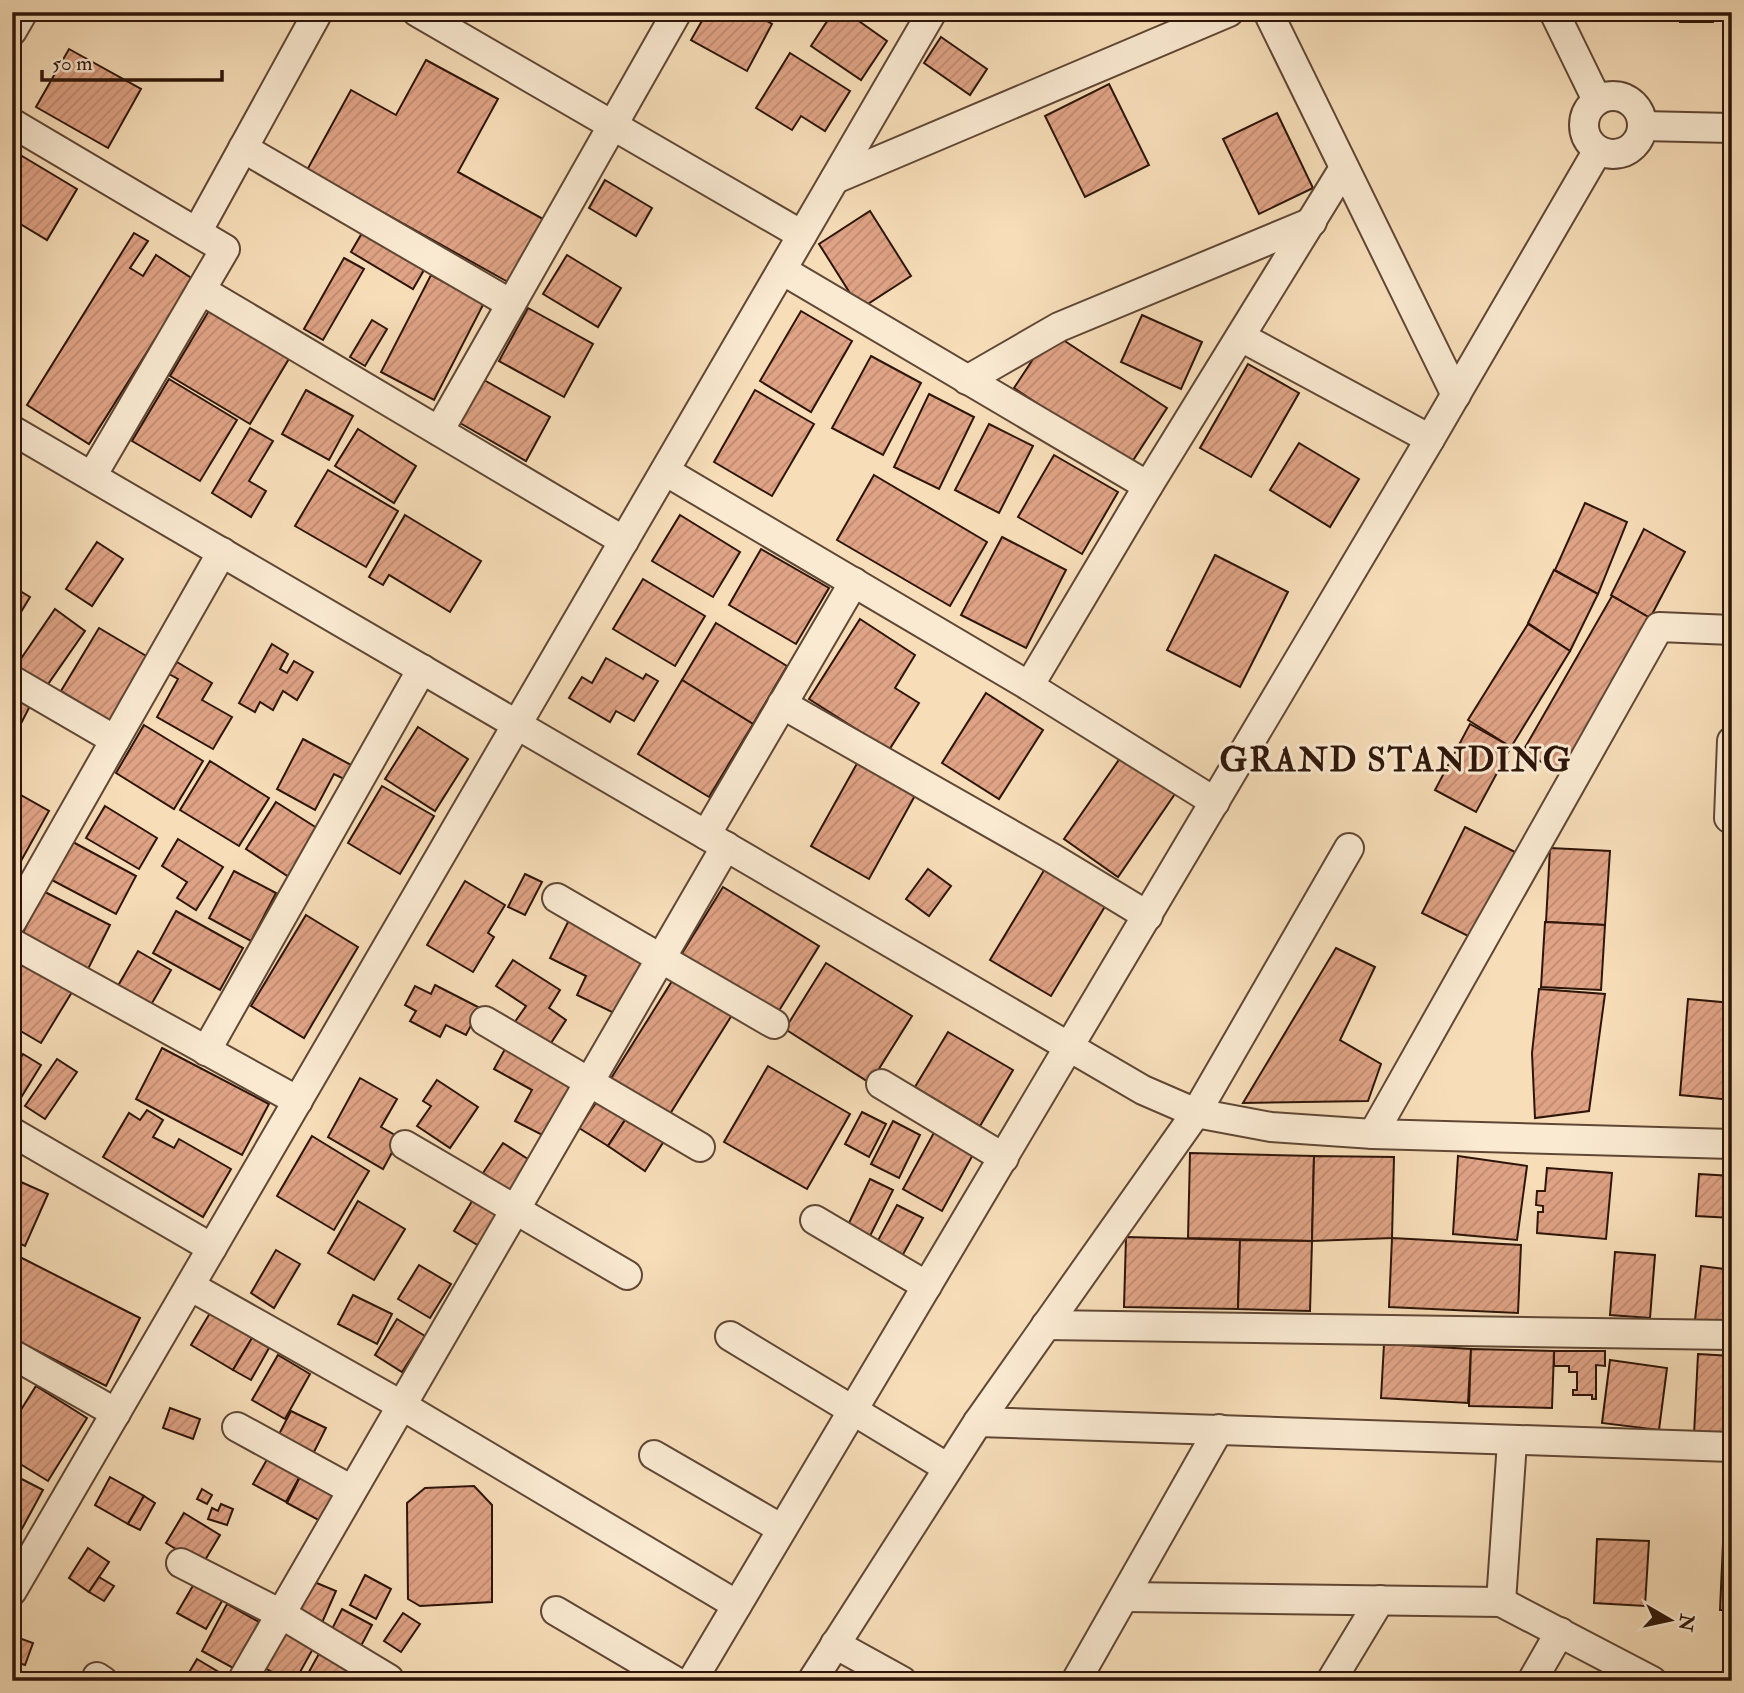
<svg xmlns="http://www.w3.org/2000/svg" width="1744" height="1693" viewBox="0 0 1744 1693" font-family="'IM FELL Double Pica',serif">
  <defs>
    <pattern id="building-hatch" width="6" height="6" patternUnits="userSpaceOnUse" patternTransform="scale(1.75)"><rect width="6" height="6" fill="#dfa385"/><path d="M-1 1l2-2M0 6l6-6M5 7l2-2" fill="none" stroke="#c08b72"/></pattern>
  </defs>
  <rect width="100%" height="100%" fill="#f7deb9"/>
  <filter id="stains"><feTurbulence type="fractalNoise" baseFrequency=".00286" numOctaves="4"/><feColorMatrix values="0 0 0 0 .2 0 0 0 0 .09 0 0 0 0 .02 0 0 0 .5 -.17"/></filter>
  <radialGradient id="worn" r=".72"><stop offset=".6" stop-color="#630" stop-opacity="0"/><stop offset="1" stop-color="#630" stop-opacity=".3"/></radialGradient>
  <g fill="url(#building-hatch)" stroke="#2e1509" stroke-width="2">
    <path d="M707,12H751L772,24L747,71L691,40Z"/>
    <path d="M833,12H846L887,41L861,80L811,46Z"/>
    <path d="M1680,12H1714L1713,22H1680Z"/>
    <path d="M941,37L987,69L970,95L924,63Z"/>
    <path d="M69,49L141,89L108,148L36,107Z"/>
    <path d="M790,53L850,91L825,131L801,116L792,130L756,108Z"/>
    <path d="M426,60L498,99L458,172L543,219L508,282L307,170L351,90L396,115Z"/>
    <path d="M1109,84L1149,165L1085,197L1045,116Z"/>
    <path d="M1277,113L1313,188L1259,214L1223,139Z"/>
    <path d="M12,150L77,189L47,240L12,219Z"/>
    <path d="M605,180L652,208L636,236L589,208Z"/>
    <path d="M870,211L911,276L860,309L819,244Z"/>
    <path d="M134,233L148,241L130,268L143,276L156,255L193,279L89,444L27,405Z"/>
    <path d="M362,233L424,270L413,289L351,252Z"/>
    <path d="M567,255L621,288L598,327L543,294Z"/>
    <path d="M344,258L364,269L323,340L304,329Z"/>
    <path d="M12,272L19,275L12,289Z"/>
    <path d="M431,275L484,303L434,400L381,372Z"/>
    <path d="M528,308L593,344L564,397L499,361Z"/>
    <path d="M210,309L290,357L250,424L170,376Z"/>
    <path d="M801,311L852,341L811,412L760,381Z"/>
    <path d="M1142,315L1202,342L1181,389L1121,362Z"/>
    <path d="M372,320L387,329L365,366L350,357Z"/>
    <path d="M1051,332L1167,408L1130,465L1014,388Z"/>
    <path d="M871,356L921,383L883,455L832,428Z"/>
    <path d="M1248,364L1299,393L1251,477L1200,448Z"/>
    <path d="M169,379L237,420L200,481L132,441Z"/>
    <path d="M484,380L550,417L526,461L460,423Z"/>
    <path d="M306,390L353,416L329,460L282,434Z"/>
    <path d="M755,390L814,424L772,496L714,462Z"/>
    <path d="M929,394L974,417L939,489L894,467Z"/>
    <path d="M989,424L1033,446L999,513L955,490Z"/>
    <path d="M250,428L273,441L249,481L266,491L251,517L212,493Z"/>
    <path d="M358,429L416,466L394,503L335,466Z"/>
    <path d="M1299,443L1359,479L1330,527L1270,490Z"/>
    <path d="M1054,455L1118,492L1082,554L1018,517Z"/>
    <path d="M328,470L398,511L366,567L295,526Z"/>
    <path d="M874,475L987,542L950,606L837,540Z"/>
    <path d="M1585,503L1627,522L1598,594L1555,570Z"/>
    <path d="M405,515L481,561L450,612L389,575L383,585L369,577Z"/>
    <path d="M680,515L740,552L713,597L652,561Z"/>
    <path d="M1644,529L1685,552L1650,618L1611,595Z"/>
    <path d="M1002,537L1066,570L1026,648L961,615Z"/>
    <path d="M97,542L123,559L92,606L66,589Z"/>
    <path d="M761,549L829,588L796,644L729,605Z"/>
    <path d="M1215,555L1288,592L1240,687L1167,650Z"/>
    <path d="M1554,570L1598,594L1570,651L1528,623Z"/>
    <path d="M643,579L705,616L675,666L613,629Z"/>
    <path d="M12,586L30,597L12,627Z"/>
    <path d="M1612,596L1650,618L1560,773L1523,751Z"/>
    <path d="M55,609L85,631L46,687L16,666Z"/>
    <path d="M860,619L915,655L895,688L919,703L889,750L809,699Z"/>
    <path d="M716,623L787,666L753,724L682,680Z"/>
    <path d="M1528,624L1570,651L1511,747L1468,720Z"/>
    <path d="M99,628L148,657L110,721L61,691Z"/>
    <path d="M272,644L288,654L280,669L287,673L294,661L313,672L297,700L283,691L273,710L260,702L255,712L239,703Z"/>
    <path d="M606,658L643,679L646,674L658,681L634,721L616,711L610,722L569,698L582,677L592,683Z"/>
    <path d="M177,662L212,683L202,700L232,717L213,749L157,717L178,679L169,674Z"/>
    <path d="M682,680L753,724L709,797L638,754Z"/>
    <path d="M986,693L1043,730L999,799L942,763Z"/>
    <path d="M12,696L30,706L12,741Z"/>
    <path d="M1470,724L1511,747L1476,812L1435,790Z"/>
    <path d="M144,725L203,761L174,809L116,773Z"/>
    <path d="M418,727L468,759L435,811L385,779Z"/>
    <path d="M303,739L353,766L346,780L334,774L315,810L277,789Z"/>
    <path d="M1125,751L1179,788L1118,877L1064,839Z"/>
    <path d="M859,760L917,792L869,879L811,846Z"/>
    <path d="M210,761L269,798L239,846L180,810Z"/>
    <path d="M382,786L434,816L400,874L348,843Z"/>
    <path d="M12,790L49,811L12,877Z"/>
    <path d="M276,802L320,830L289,877L246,849Z"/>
    <path d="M105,806L157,838L139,869L86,838Z"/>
    <path d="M1465,827L1515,852L1472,938L1422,913Z"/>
    <path d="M178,839L223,867L196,910L177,898L187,882L162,866Z"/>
    <path d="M71,841L136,876L116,914L50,879Z"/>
    <path d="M1550,848L1610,851L1605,925L1546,922Z"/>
    <path d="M1046,867L1107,903L1051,996L990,960Z"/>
    <path d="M928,869L951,886L929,916L906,899Z"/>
    <path d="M234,871L276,893L251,941L209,918Z"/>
    <path d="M525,874L542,882L525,915L508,907Z"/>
    <path d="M465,881L505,905L488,933L494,937L473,972L427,945Z"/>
    <path d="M723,887L819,946L777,1014L681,955Z"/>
    <path d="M43,891L110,925L86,973L20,939Z"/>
    <path d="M176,911L243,948L220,990L153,953Z"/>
    <path d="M306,915L358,947L304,1038L251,1006Z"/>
    <path d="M569,920L644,957L616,1014L577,995L586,976L550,958Z"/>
    <path d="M1545,922L1605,925L1601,990L1541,987Z"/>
    <path d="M1336,948L1375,967L1340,1040L1381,1064L1368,1101L1243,1103Z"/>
    <path d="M138,951L171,970L148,1010L115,991Z"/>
    <path d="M12,955L72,992L41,1043L12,1026Z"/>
    <path d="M513,960L560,990L549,1008L566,1020L547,1049L512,1026L526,1006L496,986Z"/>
    <path d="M826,963L912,1016L870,1083L785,1029Z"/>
    <path d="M674,978L732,1015L668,1117L610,1080Z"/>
    <path d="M435,985L480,1008L466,1035L446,1025L440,1037L410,1021L416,1011L405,1005L415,986L431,994Z"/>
    <path d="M1539,989L1605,994L1589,1111L1535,1118L1532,1053Z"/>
    <path d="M1688,999L1732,1003V1100L1680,1095Z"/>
    <path d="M948,1032L1013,1070L980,1126L915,1087Z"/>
    <path d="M162,1048L269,1104L242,1155L136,1099Z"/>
    <path d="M505,1049L577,1087L550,1139L515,1121L532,1090L494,1069Z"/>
    <path d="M23,1054L41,1065L14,1109L12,1072Z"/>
    <path d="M57,1059L77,1072L45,1119L25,1106Z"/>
    <path d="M768,1066L850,1114L807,1189L724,1142Z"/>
    <path d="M360,1078L397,1099L381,1127L400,1138L383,1169L328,1137Z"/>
    <path d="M437,1080L478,1107L450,1148L417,1126L431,1106L423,1101Z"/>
    <path d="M601,1095L629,1114L608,1146L579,1128Z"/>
    <path d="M147,1110L163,1120L153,1137L174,1148L179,1139L231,1169L203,1217L103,1157L129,1113L140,1120Z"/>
    <path d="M862,1112L886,1124L869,1157L845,1144Z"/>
    <path d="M629,1114L666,1138L645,1171L608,1146Z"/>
    <path d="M893,1121L920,1135L899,1178L871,1164Z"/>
    <path d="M936,1129L975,1151L942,1211L903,1189Z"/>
    <path d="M312,1136L369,1171L334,1230L277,1196Z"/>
    <path d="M503,1143L531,1161L511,1192L483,1173Z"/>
    <path d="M1190,1153L1314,1156L1312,1241L1188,1238Z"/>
    <path d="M1314,1156L1394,1157L1392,1238L1312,1241Z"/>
    <path d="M1458,1156L1527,1166L1517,1240L1453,1234Z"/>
    <path d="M1547,1168L1612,1173L1606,1239L1537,1233L1538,1212H1543V1206L1536,1205L1537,1191H1545Z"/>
    <path d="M1699,1174L1732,1176V1218L1696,1216Z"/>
    <path d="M12,1178L48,1194L25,1246L12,1240Z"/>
    <path d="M870,1179L893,1190L869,1238L847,1227Z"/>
    <path d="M474,1198L500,1214L481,1247L454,1231Z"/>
    <path d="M358,1201L405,1229L374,1280L328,1253Z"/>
    <path d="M897,1205L923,1218L901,1258L876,1244Z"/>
    <path d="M1126,1237L1240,1240L1238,1309L1124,1307Z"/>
    <path d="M1392,1238L1521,1245L1518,1313L1389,1307Z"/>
    <path d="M1240,1240L1312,1241L1310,1311L1238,1309Z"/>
    <path d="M276,1250L300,1264L274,1308L251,1293Z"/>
    <path d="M1615,1252L1655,1255L1650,1318L1610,1315Z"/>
    <path d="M16,1255L140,1318L106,1386L12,1338V1262Z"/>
    <path d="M419,1265L451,1284L430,1318L398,1299Z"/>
    <path d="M1701,1266L1732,1270V1324L1695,1320Z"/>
    <path d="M353,1295L392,1314L377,1344L338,1324Z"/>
    <path d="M210,1313L252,1338L233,1370L191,1345Z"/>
    <path d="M397,1319L425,1336L402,1372L375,1355Z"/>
    <path d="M252,1338L269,1348L251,1380L233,1370Z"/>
    <path d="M1384,1344L1471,1349L1468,1403L1381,1398Z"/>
    <path d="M1471,1349L1554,1351L1552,1408L1469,1406Z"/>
    <path d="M1554,1351H1605V1366L1596,1365V1399H1592V1395H1573V1390H1577V1372H1569V1366H1554Z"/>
    <path d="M1698,1354L1732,1356V1437L1694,1435Z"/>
    <path d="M278,1355L310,1374L285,1419L252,1400Z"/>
    <path d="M1610,1360L1667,1368L1659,1430L1602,1423Z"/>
    <path d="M36,1386L87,1418L48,1481L12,1459V1424Z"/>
    <path d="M170,1408L200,1419L193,1439L163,1428Z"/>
    <path d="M291,1411L326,1428L312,1456L277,1438Z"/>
    <path d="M269,1456L301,1474L286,1502L253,1484Z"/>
    <path d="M1732,1469V1542H1728Z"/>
    <path d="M302,1473L340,1493L324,1523L287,1503Z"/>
    <path d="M12,1474L43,1490L12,1547Z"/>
    <path d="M110,1477L144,1496L128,1524L95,1505Z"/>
    <path d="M474,1486L492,1505V1602L420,1606L408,1599L407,1503L425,1488Z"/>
    <path d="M202,1489L212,1495L207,1504L197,1499Z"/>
    <path d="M144,1496L155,1503L140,1530L128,1524Z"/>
    <path d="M221,1504L233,1509L227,1525L208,1519L212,1508L218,1511Z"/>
    <path d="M184,1513L220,1535L202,1565L166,1543Z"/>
    <path d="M1597,1539L1649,1541L1645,1606L1594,1603Z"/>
    <path d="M1723,1543H1732V1610H1720Z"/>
    <path d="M88,1548L109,1562L89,1592L69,1578Z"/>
    <path d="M365,1575L391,1589L376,1619L350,1605Z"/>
    <path d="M99,1577L114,1586L104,1601L89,1592Z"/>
    <path d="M312,1581L336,1591L321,1625L297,1615Z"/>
    <path d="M194,1584L222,1601L206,1629L177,1613Z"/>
    <path d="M227,1604L259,1622L233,1668L202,1651Z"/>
    <path d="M342,1609L372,1625L361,1646L331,1631Z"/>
    <path d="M403,1613L420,1624L401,1652L384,1641Z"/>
    <path d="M286,1631L314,1647L295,1681H288L265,1668Z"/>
    <path d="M19,1638L33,1643L25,1665L12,1661Z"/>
    <path d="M321,1650L353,1668L345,1681H308L305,1679Z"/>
    <path d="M197,1659L227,1677L225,1681H184Z"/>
  </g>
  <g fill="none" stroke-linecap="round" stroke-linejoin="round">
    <g stroke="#604735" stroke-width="32">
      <g id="minor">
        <path d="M417,12L802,235"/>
        <path d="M1268,12L1456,395"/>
        <path d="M1554,12L1597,100"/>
        <path d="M12,31L23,12"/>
        <circle cx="1613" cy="125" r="29"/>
        <path d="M12,123L225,249L92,476"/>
        <path d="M1642,126L1732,128"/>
        <path d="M243,148L511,304"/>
        <path d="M835,179L1229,12"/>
        <path d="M197,232L318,12"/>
        <path d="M782,270L1148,486"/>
        <path d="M201,290L624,541"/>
        <path d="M1241,337L1430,439"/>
        <path d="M967,380L1059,327L1312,222"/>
        <path d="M12,430L1143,1090L1196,1113L1271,1127L1373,1134L1732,1144"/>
        <path d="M439,431L677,12"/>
        <path d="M665,471L1029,686L1215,802"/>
        <path d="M12,680L115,740"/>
        <path d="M1029,686L1148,486L1344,168"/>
        <path d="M782,704L1054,859L1148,916"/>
        <path d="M1729,818L1732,741"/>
        <path d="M706,835L854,582"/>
        <path d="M557,898L774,1024"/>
        <path d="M12,921L222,552"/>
        <path d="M12,943L298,1101"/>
        <path d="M485,1021L700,1147"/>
        <path d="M206,1051L422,669"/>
        <path d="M881,1084L1004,1158"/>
        <path d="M12,1132L212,1248"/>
        <path d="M1373,1134L1659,627L1732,630"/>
        <path d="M405,1145L627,1275"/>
        <path d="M815,1220L927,1286"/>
        <path d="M190,1286L401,1405L737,1605"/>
        <path d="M1046,1325L1732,1335"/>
        <path d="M730,1336L948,1468"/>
        <path d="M12,1354L116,1413"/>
        <path d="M978,1422C1229,1429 1480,1441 1732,1447"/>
        <path d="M237,1427L352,1490"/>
        <path d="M654,1455L782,1529"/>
        <path d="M181,1563L281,1614L389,1679"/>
        <path d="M12,1591L932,12"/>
        <path d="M1126,1597L1501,1602L1652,1681"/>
        <path d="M1501,1602L1512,1442"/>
        <path d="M556,1611L675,1681"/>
        <path d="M835,1644L902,1681"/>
        <path d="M97,1677L103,1681"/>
        <path d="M242,1681L726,846"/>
        <path d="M692,1681L1430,439L1598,150"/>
        <path d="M812,1681L978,1422L1196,1113L1349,848"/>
        <path d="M1076,1681L1219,1429"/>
        <path d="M1331,1681L1380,1600"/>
        <path d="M1532,1681L1560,1632"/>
      </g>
    </g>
    <use href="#minor" stroke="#faead2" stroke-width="28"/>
  </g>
  <g text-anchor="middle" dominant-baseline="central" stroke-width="6" stroke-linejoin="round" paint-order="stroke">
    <g font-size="33" font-weight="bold" letter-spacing="2" fill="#2e1509" stroke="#faead2">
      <text x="1396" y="760">GRAND STANDING</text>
    </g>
  </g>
  <rect width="1744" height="1693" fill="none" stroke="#f7deb9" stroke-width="42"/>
  <rect x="14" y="14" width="1716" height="1665" fill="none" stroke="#2e1509" stroke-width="3.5"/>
  <rect x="21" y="21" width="1702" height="1651" fill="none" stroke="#2e1509" stroke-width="2"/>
  <g transform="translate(1670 1620) rotate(99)" stroke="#faead2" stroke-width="5" paint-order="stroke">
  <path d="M0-5L12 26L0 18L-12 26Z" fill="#2e1509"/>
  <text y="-10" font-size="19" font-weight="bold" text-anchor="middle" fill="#2e1509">N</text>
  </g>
  <path d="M42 70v10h180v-10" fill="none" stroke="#2e1509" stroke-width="3.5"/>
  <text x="52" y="70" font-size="21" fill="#2e1509" stroke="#faead2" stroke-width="5" paint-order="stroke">50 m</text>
  <rect width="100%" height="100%" filter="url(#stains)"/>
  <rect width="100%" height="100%" fill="url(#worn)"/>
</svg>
